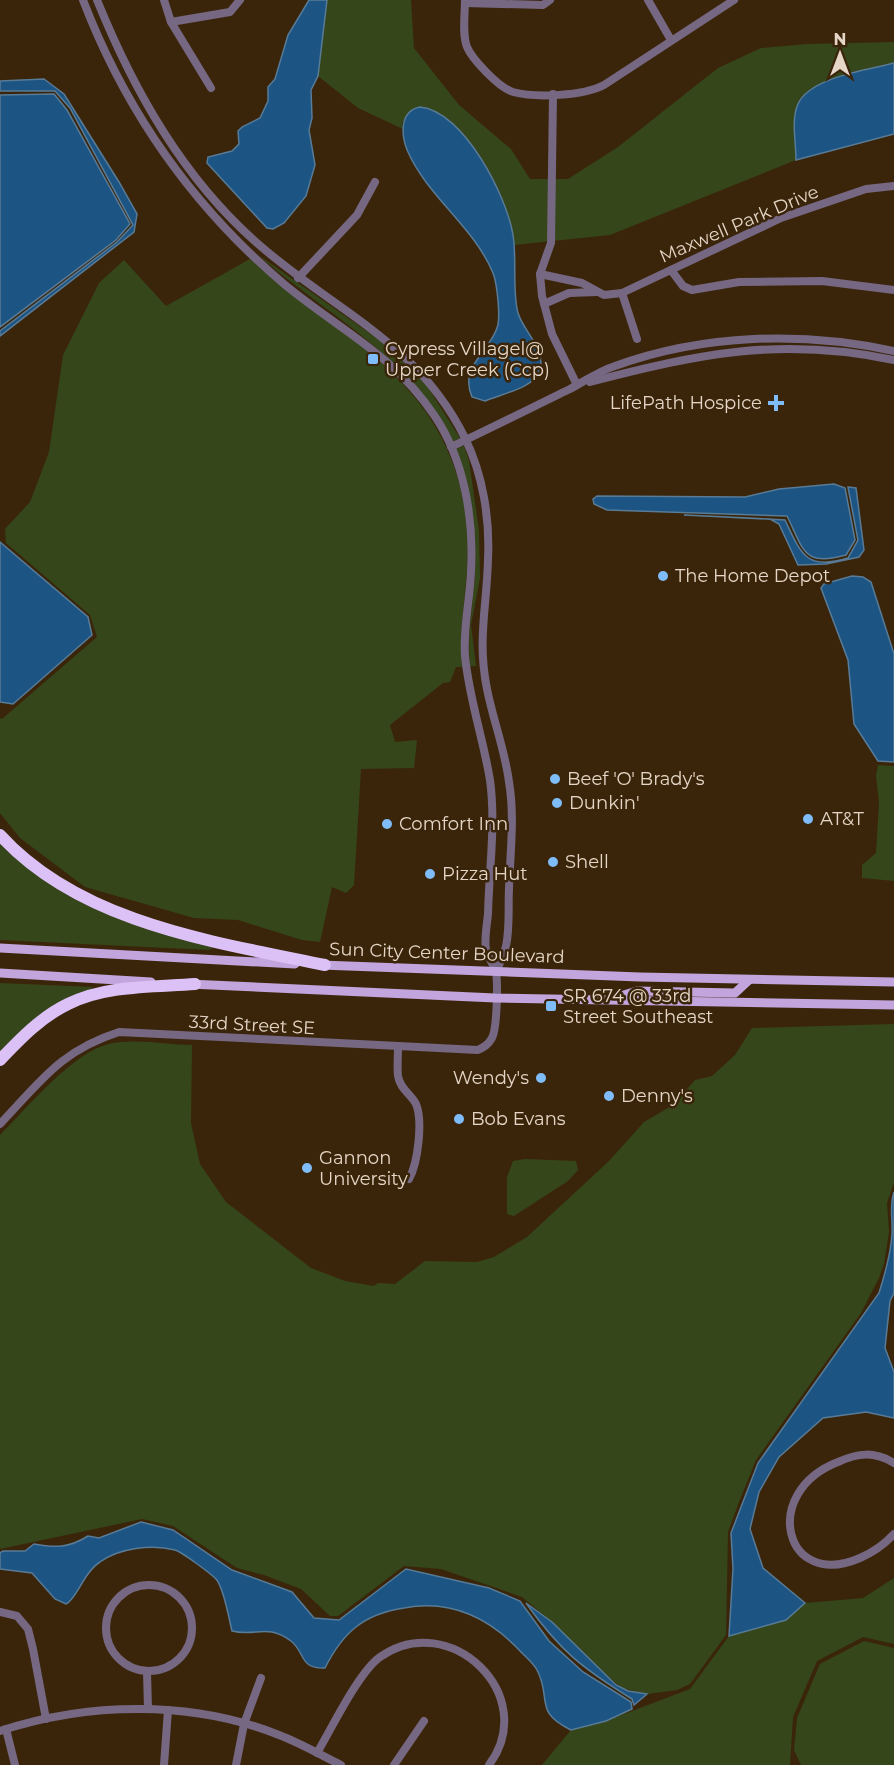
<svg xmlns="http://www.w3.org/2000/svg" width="894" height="1765" viewBox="0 0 894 1765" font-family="Montserrat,sans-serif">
  <rect width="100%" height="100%" fill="#3b250a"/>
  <g fill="#35461b">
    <path d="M327,0H411L414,48L459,105L511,149L530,179H568L618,147L718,68L761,48L807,44L894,42V63C868,69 810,77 798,104C791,119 796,143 796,160L610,235L514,245C511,206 483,147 450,123C440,116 426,112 415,108L407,114L402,124L405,130L358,108L318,76Z"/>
    <path d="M257,254L392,349L427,386L460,438L453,442C404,350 331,319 257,254Z"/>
    <path d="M250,259C342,340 447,379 466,516C473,567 458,616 462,667H456L450,682L443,683L390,725L395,742L417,740L414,768L361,769L354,885L346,893L332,887L320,942L302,940L238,920L194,918L85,887L20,838L0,813V718L2,719L97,637L90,615L6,543L5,529L30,502L49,452L63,355L99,283L124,260L166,306Z"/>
    <path d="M464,446L469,461L479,530L480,578L471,625L476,666H470C467,634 473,605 475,573C477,530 470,490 456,449Z"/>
    <path d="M878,765L894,766V881L862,878V865L876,853L879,802L876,776Z"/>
    <path d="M0,840L141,927L213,948L209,950L0,940Z"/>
    <path d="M0,983L93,987L0,1054Z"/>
    <path d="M894,1024V1182L887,1203L889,1232L884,1264L879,1278L861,1313L756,1460L739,1502L728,1532L726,1635L690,1684L677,1690L647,1694L622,1688L599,1670L552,1622L522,1597L441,1569L404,1566L338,1616H330L301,1589L264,1575L237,1568L173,1526L142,1519L0,1549V1135C27,1108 73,1052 109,1044C136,1038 165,1045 192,1045L191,1123L200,1164L226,1202L311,1268L345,1281L374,1286L378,1283L395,1284L425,1261L477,1262L494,1257L527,1237L609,1161L644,1122L673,1105L695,1080L712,1076L735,1055L752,1028Z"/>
    <path d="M525,1159L576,1161L578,1170L568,1181L514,1216L507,1214V1177L513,1161Z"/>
    <path d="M894,1578V1644L863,1637L817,1661L793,1717L790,1765H542L571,1730L606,1721L690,1689L729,1636L786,1620L805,1603L863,1598Z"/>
    <path d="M864,1641L894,1648V1765H801L794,1750L797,1718L820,1664Z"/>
  </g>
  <g fill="#1c5483" stroke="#587b97" stroke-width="1.5">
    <path d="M309,0H327L318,76L311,90L312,118L309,130L315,165L306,196L284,223L273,229L267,228L207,163L208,157L232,151L239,144L238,131L242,127L260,118L268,101V87L275,79L288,35Z"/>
    <path d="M894,63V134L796,160C796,142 791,119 798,104C810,77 869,70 894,63Z"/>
    <path d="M44,79L64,94L119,182L137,214L134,232L0,336V331L117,242L133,225L70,108L55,91H0V81Z"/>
    <path d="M54,94L67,110L130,224L116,240L0,327V95Z"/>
    <path d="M420,107C464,111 507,197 513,235C517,258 512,291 518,313C523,331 548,351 539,372C533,388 501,394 485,401L472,397C459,366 488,354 497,328C501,318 497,283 493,273C474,227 428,197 408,152C401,136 399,111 420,107Z"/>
    <path d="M834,484L845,488L855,540L846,555C803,567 804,550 787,516L607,510L594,504L593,499L597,496L745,497L779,489Z"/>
    <path d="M848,487L856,488L864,550L859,557L826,564L798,565L779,524L770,519L684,515L785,520C801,554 806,571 848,558L858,540Z"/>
    <path d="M0,542L88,617L92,635L13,704L0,702Z"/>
    <path d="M852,576L863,577L871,582L894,654V762L878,761L854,724L848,660L821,588L824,584Z"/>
    <path d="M894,1192V1293L890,1301L885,1348L894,1372V1418L866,1412L823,1418L779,1457L759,1492L750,1529L763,1568L805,1603L786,1620L729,1636L733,1569L731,1533L758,1463L879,1293C885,1274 891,1254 892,1234C893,1218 889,1207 894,1192Z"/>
    <path d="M141,1522L173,1530L232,1570L292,1592L314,1618L339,1620L406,1569L489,1588L520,1601L549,1641L583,1672L631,1702L632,1709L606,1721L571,1730C533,1712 552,1698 537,1670C534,1664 527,1658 522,1653C490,1618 452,1599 404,1608C364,1614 343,1632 325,1668C299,1669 306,1653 291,1641C267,1623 256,1637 232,1631C229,1619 224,1588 216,1579C210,1573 182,1552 175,1550C152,1544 119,1548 100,1562C84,1572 76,1600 66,1604L55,1599L32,1573L0,1569V1553L3,1551H25L34,1544C55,1548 69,1548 88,1536L99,1538Z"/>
    <path d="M526,1603L552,1622L616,1685L628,1691L647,1694L634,1705L632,1699C582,1668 560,1651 526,1603Z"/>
  </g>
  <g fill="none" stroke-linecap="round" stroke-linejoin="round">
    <g stroke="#766882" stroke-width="8">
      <path d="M97,0C134,91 183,178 257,243C334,311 417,341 465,438C483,475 490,519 488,559C487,606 477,640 487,689C493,720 505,750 509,782C515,817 510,854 509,889C508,908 510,928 506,946C504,955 500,963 496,972"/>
      <path d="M164,0L171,22L230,12L240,0"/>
      <path d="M465,0C465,14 462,34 467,47C472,59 499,88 513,92C536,98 583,96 604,85L734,0"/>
      <path d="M648,0L671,40"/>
      <path d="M465,3L543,5L550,0"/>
      <path d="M171,22L211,88"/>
      <path d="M553,94L551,243L540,274L542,296L552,334L577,385"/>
      <path d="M671,270L683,286L692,290L739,282L822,281L894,290"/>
      <path d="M540,274L582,283L604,295L622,293L781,218L866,189L894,186"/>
      <path d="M298,278L357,215L375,182"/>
      <path d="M622,293L637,339"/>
      <path d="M544,304L569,293L597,292"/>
      <path d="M590,382C698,354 781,336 894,360"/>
      <path d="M451,447C491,428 531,408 570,389C585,381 599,371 615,366C703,334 803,331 894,351"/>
      <path d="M398,1048C398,1057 397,1067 398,1076C400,1089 411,1094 416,1104C423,1121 418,1163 409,1179"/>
      <path d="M0,1124C41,1081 60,1051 119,1032L478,1050C484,1047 488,1045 492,1038C497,1029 498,984 496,972C494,965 488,958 486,950C484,939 487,925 488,914C489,870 496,824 490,780C483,738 469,698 465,656C463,627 470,600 471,571C474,518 464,459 434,415C392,353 338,329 284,284C192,206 126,112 83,0"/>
      <path d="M894,1463C874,1451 858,1453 838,1462C760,1492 784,1591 860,1558C874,1552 884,1545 894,1534"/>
      <circle cx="149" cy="1628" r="43"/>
      <path d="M0,1612L17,1616L28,1629L33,1649L46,1719"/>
      <path d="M147,1672L148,1709"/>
      <path d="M6,1729L15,1765"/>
      <path d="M0,1731C88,1702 192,1700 279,1735C300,1743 321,1755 341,1765"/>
      <path d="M317,1753C332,1728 358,1673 380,1657C449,1608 541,1695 489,1765"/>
      <path d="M164,1765L168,1710"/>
      <path d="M236,1765L244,1724L261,1678"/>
      <path d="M394,1765L424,1721"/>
    </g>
    <g stroke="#c2a5dc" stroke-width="9">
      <path d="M0,948L295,964"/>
      <path d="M321,965L640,977L894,982"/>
      <path d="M0,973L151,982"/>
      <path d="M189,984L495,998L894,1005"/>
      <path d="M614,998L637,991L735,993L749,980"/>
    </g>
    <g stroke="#dcc1f6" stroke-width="12">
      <path d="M0,835C80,923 214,942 325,965"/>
      <path d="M0,1060C20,1039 41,1017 68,1004C106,985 153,987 195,984"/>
    </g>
  </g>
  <g fill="#7ebdf9" stroke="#3b250a" stroke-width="2">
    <rect x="367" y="353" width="12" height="12" rx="3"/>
    <path d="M773 394h6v6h6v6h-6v6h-6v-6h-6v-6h6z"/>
    <circle cx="663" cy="576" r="6"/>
    <circle cx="555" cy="779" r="6"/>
    <circle cx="557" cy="803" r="6"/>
    <circle cx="808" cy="819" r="6"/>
    <circle cx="387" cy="824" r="6"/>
    <circle cx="553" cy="862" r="6"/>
    <circle cx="430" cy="874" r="6"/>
    <rect x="545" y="1000" width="12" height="12" rx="3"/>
    <circle cx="541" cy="1078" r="6"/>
    <circle cx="609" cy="1096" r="6"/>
    <circle cx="459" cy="1119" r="6"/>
    <circle cx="307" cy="1168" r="6"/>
  </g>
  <g text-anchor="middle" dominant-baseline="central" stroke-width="5" stroke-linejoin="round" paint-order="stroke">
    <g font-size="18" fill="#e5d6c7" stroke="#3b250a">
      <text transform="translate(739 224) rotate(-23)">Maxwell Park Drive</text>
      <text transform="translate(447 953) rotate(2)">Sun City Center Boulevard</text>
      <text transform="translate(252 1025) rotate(3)">33rd Street SE</text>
    </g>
    <g font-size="18" fill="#e5d6c7" stroke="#3b250a" text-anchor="start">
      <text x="385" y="349">Cypress Villagel@<tspan x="385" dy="21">Upper Creek (Ccp)</tspan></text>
      <text x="762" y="403" text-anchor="end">LifePath Hospice</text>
      <text x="675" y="576">The Home Depot</text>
      <text x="567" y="779">Beef 'O' Brady's</text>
      <text x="569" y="803">Dunkin'</text>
      <text x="820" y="819">AT&amp;T</text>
      <text x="399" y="824">Comfort Inn</text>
      <text x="565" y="862">Shell</text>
      <text x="442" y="874">Pizza Hut</text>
      <text x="563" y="996">SR 674 @ 33rd<tspan x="563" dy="21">Street Southeast</tspan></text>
      <text x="529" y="1078" text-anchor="end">Wendy's</text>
      <text x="621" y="1096">Denny's</text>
      <text x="471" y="1119">Bob Evans</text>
      <text x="319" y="1158">Gannon<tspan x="319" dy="21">University</tspan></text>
    </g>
  </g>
  <g transform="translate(840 54)" stroke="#3b250a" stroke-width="4.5" paint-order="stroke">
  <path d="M0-4.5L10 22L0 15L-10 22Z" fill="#e5d6c7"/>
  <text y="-9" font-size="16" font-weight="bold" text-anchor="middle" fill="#e5d6c7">N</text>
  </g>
</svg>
